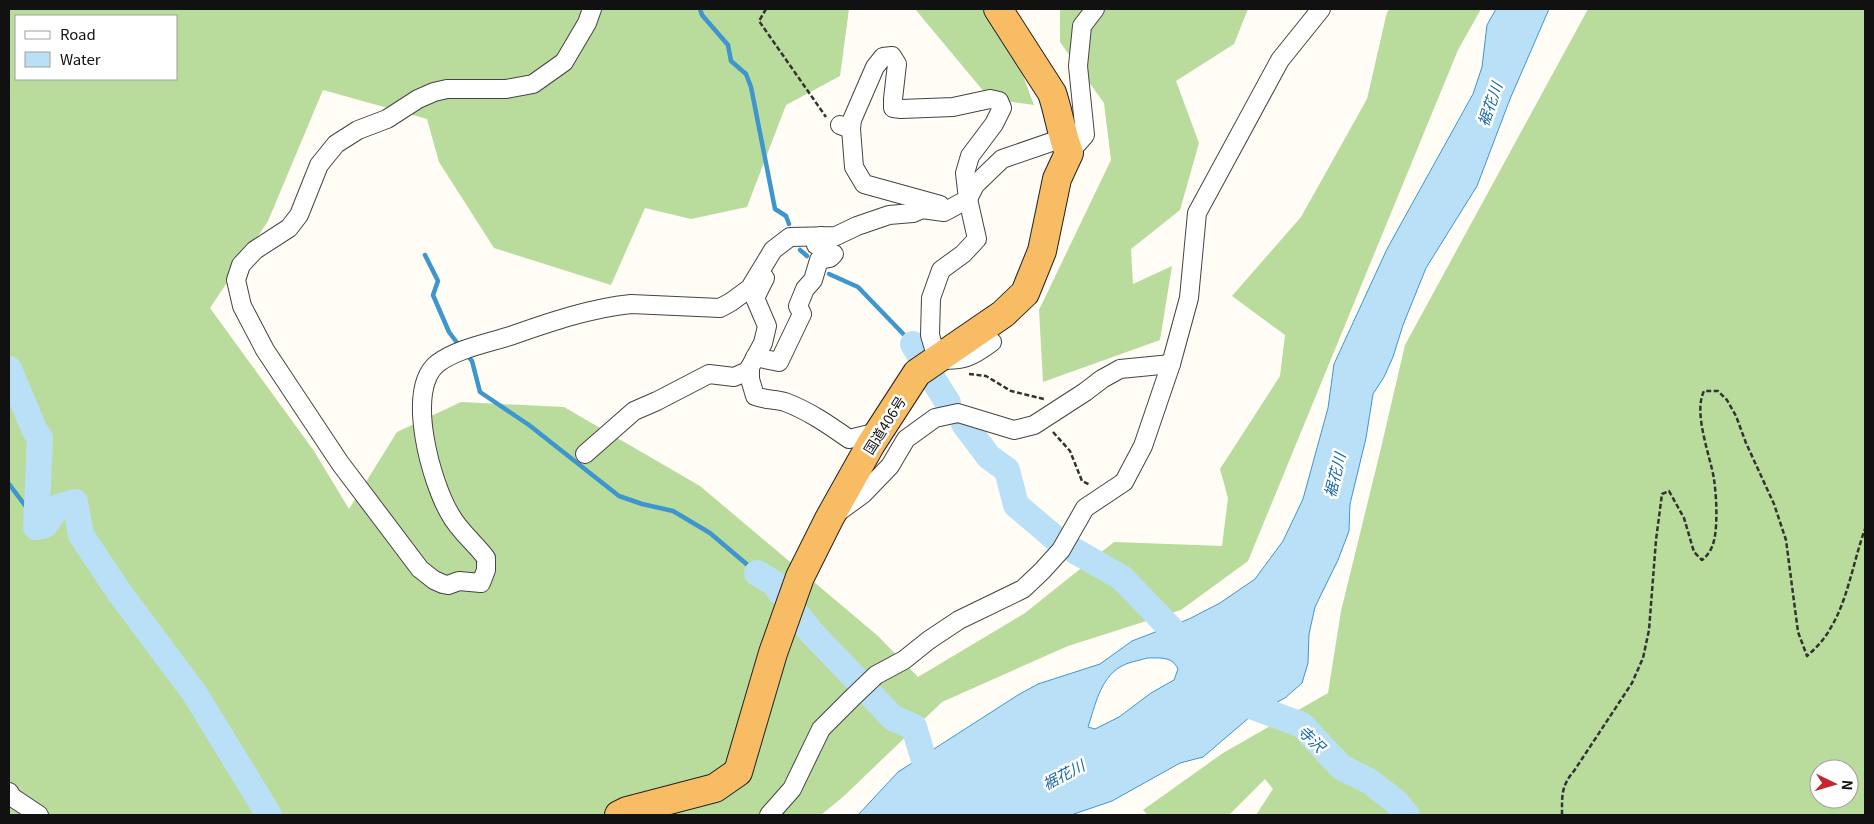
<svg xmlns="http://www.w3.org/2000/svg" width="1874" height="824" viewBox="0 0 1874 824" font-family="Georgia,'Noto Sans JP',serif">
  <rect width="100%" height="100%" fill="#fffdf5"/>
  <g fill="#b9dc9c" fill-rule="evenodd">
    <path d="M9,9H849L840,76L786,105L747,207L691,219L645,208L611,285L494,248L439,162L427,119L323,90L268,221L210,308L314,451L349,509L397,432L461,402L564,407L700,486L878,636L918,677L1025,613L1114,542L1222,546L1228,498L1220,469L1280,376L1285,335L1232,296L1301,217L1367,99L1387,12L1390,9H1481L1458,50L1248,561L1181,610L1068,646L942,702L844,796L821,815H9ZM16,16H176V79H16Z"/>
    <path d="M915,9H998L1034,105L990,99Z"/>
    <path d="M1060,9H1248L1234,44L1176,81L1199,143L1180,210L1131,249L1133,284L1172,266L1160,340L1043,382L1039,310L1111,160L1104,103L1060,42Z"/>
    <path d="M1588,9H1865V815H1256L1273,789L1265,779L1229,815H1148L1143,810L1223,753L1328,693L1341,611L1381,448L1405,345ZM1819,769H1849V799H1819Z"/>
  </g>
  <path fill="#b9e0f7" stroke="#3f96cf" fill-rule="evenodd" d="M1496,9H1549L1510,99L1477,186L1426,268L1403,325L1393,357L1384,377L1373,394L1366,438L1350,504L1349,531L1338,560L1315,607L1309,634L1308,663L1302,683L1285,698L1251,716L1203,757L1180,763L1112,801L1071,815H858L898,772L1018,695L1038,684L1100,664L1132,641L1189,619L1220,603L1255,579L1283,541L1303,499L1328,408L1334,364L1387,249L1473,94L1482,67L1487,25ZM1147,658C1160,658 1172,656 1178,669L1174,680L1151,693L1119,717L1095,729L1088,727C1095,706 1100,679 1120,667C1128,662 1138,661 1147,658Z"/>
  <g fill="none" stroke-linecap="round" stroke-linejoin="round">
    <g stroke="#3f96cf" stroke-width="4.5">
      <path d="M700,9L702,15L728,45L731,61L746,74L751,87L775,209L786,216L789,224"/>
      <path d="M800,250L807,256"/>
      <path d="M425,255L438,281L433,295L449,332L461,348"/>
      <path d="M829,274L858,287L913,344"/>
      <path d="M466,354L472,361L480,392L529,425L619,496L642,504L673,511L710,533L757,573"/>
      <path d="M9,484L36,520"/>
    </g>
    <g stroke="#b9e0f7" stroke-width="26">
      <path d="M913,344L919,354"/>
      <path d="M9,369L35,431L40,438L36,527L45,525L58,507L75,502L81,535L119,592L195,694L269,815"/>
      <path d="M933,379L948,403"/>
      <path d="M964,424L989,457L1007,470L1016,505L1056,539"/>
      <path d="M1075,551L1122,578L1176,634L1194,651"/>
      <path d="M757,573L774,583L780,592"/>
      <path d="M800,618L811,632L855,678"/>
      <path d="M872,696L893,718L914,727L926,767L941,773L949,815"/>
      <path d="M1229,698L1302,725L1341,767L1369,781L1395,801L1407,815"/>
    </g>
    <g stroke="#444" stroke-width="20">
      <g id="minor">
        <path d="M592,9L587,23L564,62L533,84L506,89H447L434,92L418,99L387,119L358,130L336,144L319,165L299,215L289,228L255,250L241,265L236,280L242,306L265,350L340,463L420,569L434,580L443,584L448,585L459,581L481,583L486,570V558C475,543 459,531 450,514C432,484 404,389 438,363C459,348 489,343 513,335C550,322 591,308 631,304L720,308L731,302L750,288L773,250L790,237L836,236L857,226L889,215L913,213L922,209L944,212L968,199L975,185L1002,159L1063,138"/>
        <path d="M840,125L851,129L852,120L875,67L883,57L892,56L897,64L893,99V108L901,109L953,107L990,99L999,101L1002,108L994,124L970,156L965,173L968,199L977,239L963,254L941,270L931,298L930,335L937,359C962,362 972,357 992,342"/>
        <path d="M851,129L854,167L864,184L940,205"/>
        <path d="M1069,153L1085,135L1078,66L1082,26L1095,9"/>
        <path d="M755,357L779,362L802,314L798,306L805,289L813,280L819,260L830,258L834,254L816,245L821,236"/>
        <path d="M750,367V379L755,396C765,400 775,399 785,402C809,411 829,425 849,439L878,432"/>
        <path d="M585,454L634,411L657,401L709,374L734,377L748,371L763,343L767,326L755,298L765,278"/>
        <path d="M837,513L863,494L890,466L906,439L935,418L958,413L1014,430L1034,425L1085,392L1102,379L1120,369L1171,364"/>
        <path d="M9,792L12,797L39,815"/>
        <path d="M769,815L792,789L821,729L852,698L876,675L904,660L929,640L959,620L1023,589L1042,571L1061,550L1085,508L1124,482L1143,446L1171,364L1189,298L1197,213L1280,60L1321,9"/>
      </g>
    </g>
    <g stroke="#222" stroke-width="30">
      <path id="trunk" d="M619,815L627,811L715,788L738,772L773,653L800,577L829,519L871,444L917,373L1003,314L1025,293L1042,251L1057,179L1069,153C1061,133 1059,113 1052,93L998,9"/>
    </g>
    <g stroke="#333" stroke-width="2.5" stroke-dasharray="5 2.5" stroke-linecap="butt">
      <path d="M766,9L759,21L826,117"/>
      <path d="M969,374L986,376L1011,391L1044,399"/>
      <path d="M1053,432L1070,451L1082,481L1090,485"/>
      <path d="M1562,815C1562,796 1561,786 1574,771L1632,683L1643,658L1649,630L1656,540L1662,494L1669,491L1684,518L1694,552L1702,560C1713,551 1715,540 1716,526C1717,510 1716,494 1714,479C1710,455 1693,413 1704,391H1718L1727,400L1736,416L1746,443L1774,504L1786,540L1798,632L1807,656C1816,648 1824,640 1830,629C1848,600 1853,562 1865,529"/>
    </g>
    <use href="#minor" stroke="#fff" stroke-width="18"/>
    <use href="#trunk" stroke="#f7bc64" stroke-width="28"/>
  </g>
  <g text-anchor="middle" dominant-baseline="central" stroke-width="5" stroke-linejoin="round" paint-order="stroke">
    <g font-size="14" fill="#111" stroke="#fff">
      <text transform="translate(884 425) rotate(-58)">国道406号</text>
    </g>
    <g font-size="15" font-style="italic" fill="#1768a6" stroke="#fff">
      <text transform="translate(1489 104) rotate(-71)">裾花川</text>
      <text transform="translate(1334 475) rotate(-76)">裾花川</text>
      <text transform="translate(1312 738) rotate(44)">寺沢</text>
      <text transform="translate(1063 774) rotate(-28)">裾花川</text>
    </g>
  </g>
  <rect width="1874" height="824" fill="none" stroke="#111111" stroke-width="20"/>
  <rect x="15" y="15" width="162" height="65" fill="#ffffff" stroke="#a0a0a0"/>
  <rect x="25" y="31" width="25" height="8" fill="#ffffff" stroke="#a0a0a0"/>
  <text x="60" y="40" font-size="15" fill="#111111">Road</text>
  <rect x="25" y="52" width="25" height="15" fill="#b9e0f7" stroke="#a0a0a0"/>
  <text x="60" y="65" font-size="15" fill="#111111">Water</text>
  <g transform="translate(1834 784) rotate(95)"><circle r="24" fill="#ffffff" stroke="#a0a0a0"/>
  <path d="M0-4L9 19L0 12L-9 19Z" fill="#c4262e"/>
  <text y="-8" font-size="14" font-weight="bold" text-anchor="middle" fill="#111111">N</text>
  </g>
</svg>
